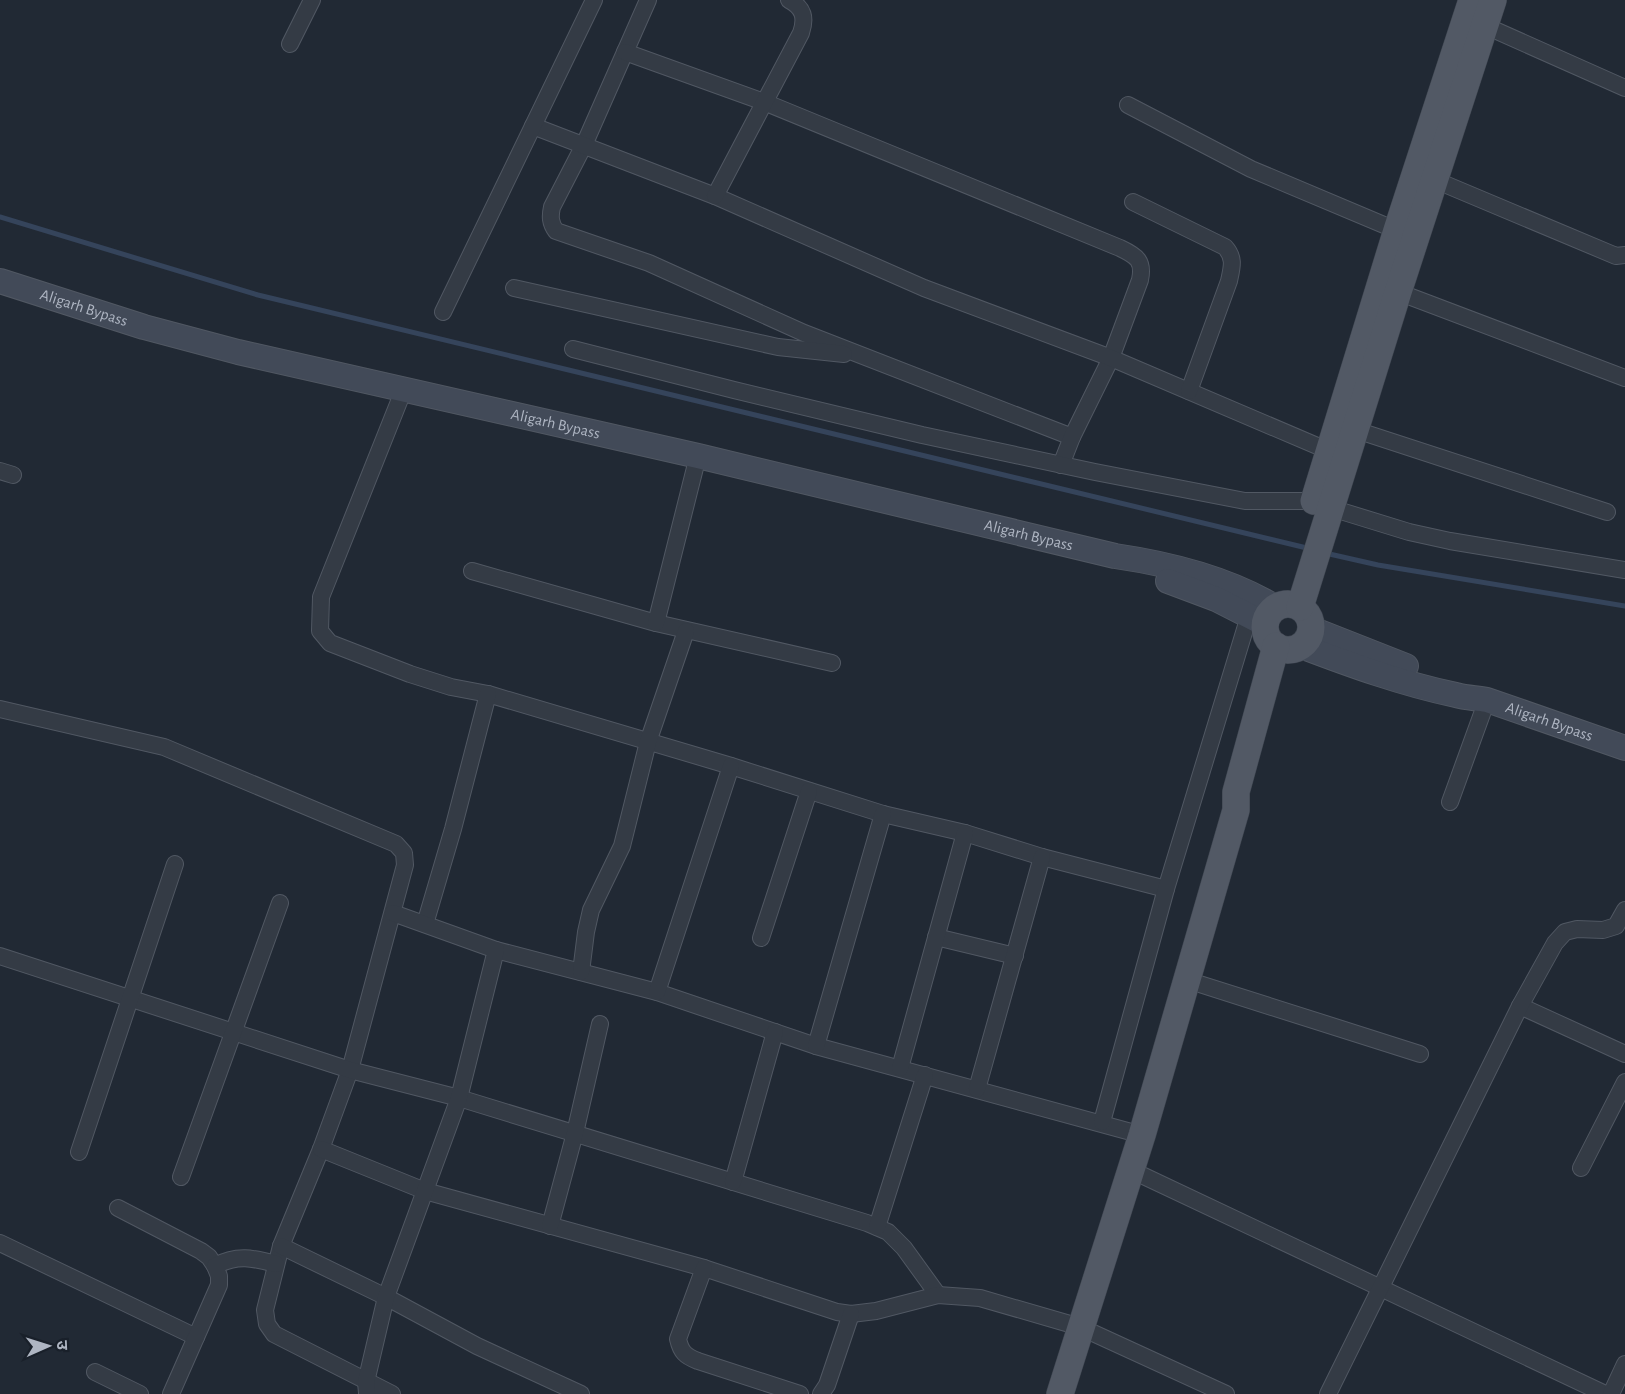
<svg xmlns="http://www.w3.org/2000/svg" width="1625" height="1394" viewBox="0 0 1625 1394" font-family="'Alegreya Sans','Noto Sans Devanagari',sans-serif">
  <rect width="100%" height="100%" fill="#212934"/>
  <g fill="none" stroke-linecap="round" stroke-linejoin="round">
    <g stroke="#35445b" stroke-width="5">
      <path d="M0,217L258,295L1311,549"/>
      <path d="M1325,553L1378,565L1625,606"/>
    </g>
    <g stroke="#515863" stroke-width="18">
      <g id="street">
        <path d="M648,0L584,145L552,207C550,216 550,223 556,231L649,263L804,333L1072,437"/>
        <path d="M1479,23L1625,88"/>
        <path d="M290,44L312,0"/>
        <path d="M625,52L764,102L1120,248C1137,256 1144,261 1140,280L1111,358L1072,437L1061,465"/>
        <path d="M1128,105L1251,169L1403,233"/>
        <path d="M533,126L715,196L924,288L1111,358L1329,451"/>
        <path d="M1435,180L1616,256L1625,255"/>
        <path d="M715,196L801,33C806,18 804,8 789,0"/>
        <path d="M1133,202L1225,247C1235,258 1232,267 1229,281L1189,391"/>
        <path d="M514,288L778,347L844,354"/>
        <path d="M1398,292L1625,378"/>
        <path d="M443,312L594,0"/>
        <path d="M573,349L734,390L922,435L1095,472L1245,501H1314"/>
        <path d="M404,389L321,597L320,631L330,643L410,674L451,687L488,694L731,766L883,814L965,833L1042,857L1166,889"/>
        <path d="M1356,430L1607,512"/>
        <path d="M0,471L13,475"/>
        <path d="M1331,508L1409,532L1450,541L1625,570"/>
        <path d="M472,571L656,623L832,663"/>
        <path d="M656,623L698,456"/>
        <path d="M0,709L164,747L396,844L404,853L405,865L350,1070L321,1149L281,1246L265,1310L267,1324L274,1334L392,1394"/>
        <path d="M1450,802L1487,700"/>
        <path d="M425,924L453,829L488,694"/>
        <path d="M936,937L1015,956"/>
        <path d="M761,938L809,791"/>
        <path d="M496,950L657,992L816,1046L1142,1135"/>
        <path d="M0,956L350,1070L459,1098L867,1223L888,1232L904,1248L938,1295"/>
        <path d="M581,972L586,932L591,910L622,846L648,742L686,631"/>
        <path d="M1187,980L1420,1054"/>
        <path d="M657,992L731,766"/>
        <path d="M1520,1006L1625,1054"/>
        <path d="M816,1046L883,814"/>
        <path d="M900,1068L965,833"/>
        <path d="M977,1089L1042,857"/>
        <path d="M1102,1122L1166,889L1249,616"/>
        <path d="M321,1149L425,1191L704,1268L837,1312L851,1314L876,1311L938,1295L980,1298L1080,1327L1226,1394"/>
        <path d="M79,1152L175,864"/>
        <path d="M1581,1168L1625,1082"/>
        <path d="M1131,1170L1605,1394"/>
        <path d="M181,1177L280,903"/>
        <path d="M733,1182L775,1032"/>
        <path d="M118,1208L201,1251L209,1257L215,1266"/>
        <path d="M550,1226L575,1133L600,1024"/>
        <path d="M877,1227L925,1075"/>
        <path d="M0,1243L196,1337"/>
        <path d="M281,1246L386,1297L477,1346L581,1394"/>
        <path d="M704,1268L678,1339C681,1352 685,1356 698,1361L800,1394"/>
        <path d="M95,1372L140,1394"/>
        <path d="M367,1393L366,1382L386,1297L459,1098L496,950L393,913"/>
        <path d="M171,1394L219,1285V1276L215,1266C237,1254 253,1258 276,1264"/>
        <path d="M821,1394L827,1385L851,1314"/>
        <path d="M1328,1394L1520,1006L1555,943L1565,932L1577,929L1603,930L1616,926L1625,910"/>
        <path d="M1611,1394L1625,1364"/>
      </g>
    </g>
    <g stroke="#515863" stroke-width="26">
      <g id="secondary">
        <path id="s1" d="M0,281L144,327L238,352L698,456L1115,556C1170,564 1227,578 1275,607"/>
        <path d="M1168,581L1216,599L1265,624"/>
        <path d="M1312,629L1406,666"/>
        <path id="s2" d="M1301,646C1351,665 1403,684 1456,695C1466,698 1477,698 1487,700L1625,748"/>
      </g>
    </g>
    <g stroke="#3d444f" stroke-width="28">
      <g id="primary">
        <path d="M1314,501L1397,230L1472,0"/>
        <circle cx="1288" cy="627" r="23"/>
        <path d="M1300,607L1398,292L1493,0"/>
        <path d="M1060,1394L1142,1135L1236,810V792L1276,646"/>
      </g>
    </g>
    <use href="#street" stroke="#343b45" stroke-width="16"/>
    <use href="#secondary" stroke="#424a58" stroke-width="24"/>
    <use href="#primary" stroke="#525965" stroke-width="27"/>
  </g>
  <g text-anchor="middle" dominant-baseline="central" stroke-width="4.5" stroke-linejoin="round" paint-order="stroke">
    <g font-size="16" fill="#aeb5c2" stroke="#19202a">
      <text stroke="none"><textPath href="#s1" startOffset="88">Aligarh Bypass</textPath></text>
      <text stroke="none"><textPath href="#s1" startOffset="574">Aligarh Bypass</textPath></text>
      <text stroke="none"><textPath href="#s1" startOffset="1060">Aligarh Bypass</textPath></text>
      <text stroke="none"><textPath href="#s2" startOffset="260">Aligarh Bypass</textPath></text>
    </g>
  </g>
  <g transform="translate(48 1346) rotate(87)" stroke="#19202a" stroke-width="4.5" paint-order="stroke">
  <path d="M0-4.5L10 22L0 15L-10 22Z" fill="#aeb5c2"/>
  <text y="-9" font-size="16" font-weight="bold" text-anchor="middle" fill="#aeb5c2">उ</text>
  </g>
</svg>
